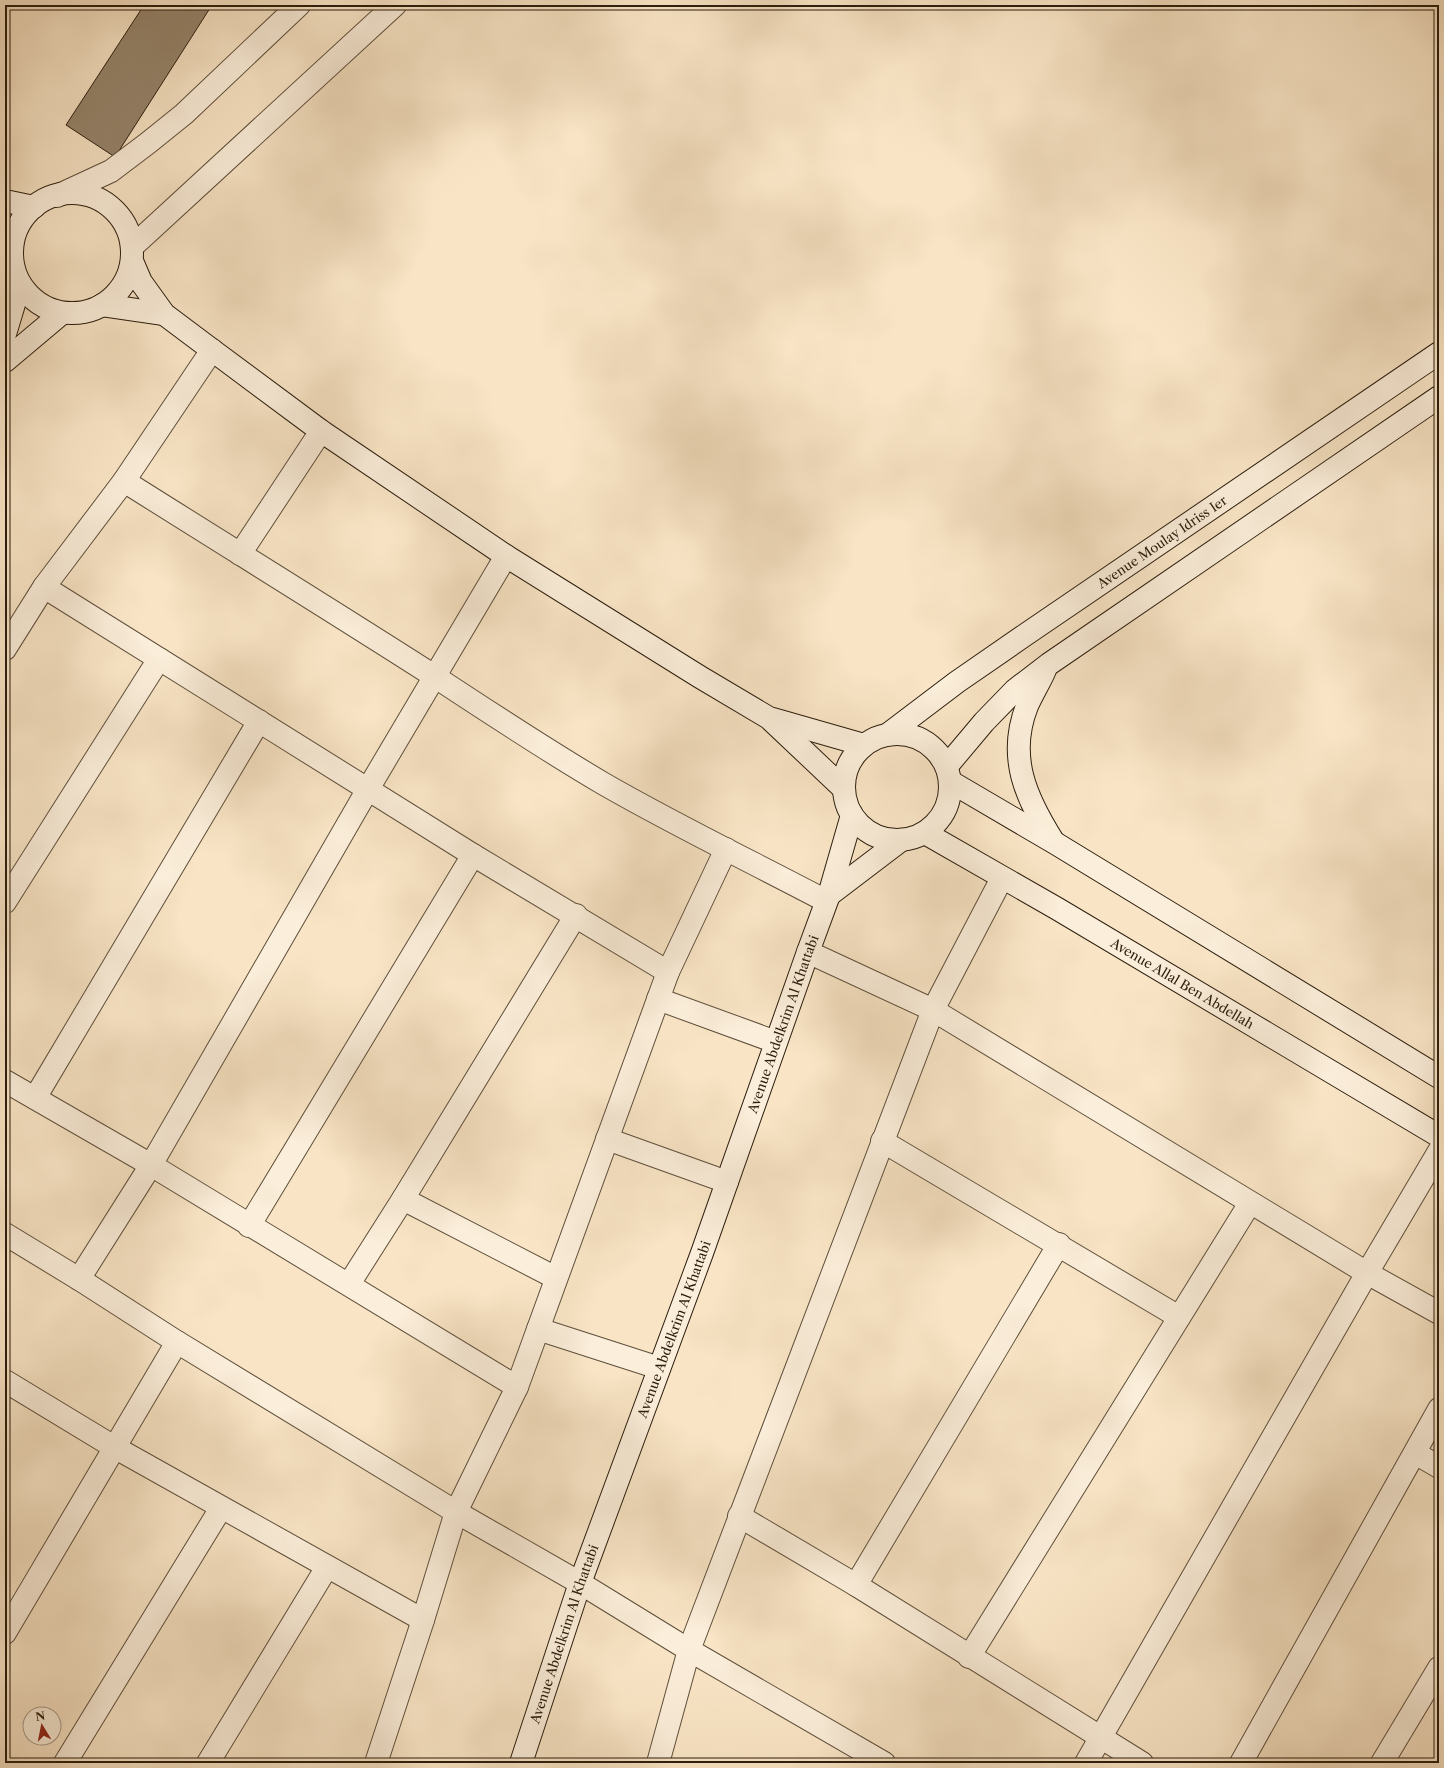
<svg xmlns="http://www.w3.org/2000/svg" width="1444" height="1768" viewBox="0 0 1444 1768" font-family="'Libre Caslon Text',serif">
  <rect width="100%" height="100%" fill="#f9e5c6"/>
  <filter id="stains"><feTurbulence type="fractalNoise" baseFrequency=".005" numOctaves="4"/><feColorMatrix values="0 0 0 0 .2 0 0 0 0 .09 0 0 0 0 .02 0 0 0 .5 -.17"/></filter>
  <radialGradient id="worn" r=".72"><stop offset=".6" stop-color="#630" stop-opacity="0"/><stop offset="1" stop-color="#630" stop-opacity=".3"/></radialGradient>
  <path fill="#96856d" stroke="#2b1d0d" d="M144,5H212L115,157L66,125Z"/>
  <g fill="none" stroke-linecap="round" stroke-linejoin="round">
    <g stroke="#5e4f3b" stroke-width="24">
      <g id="street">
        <path d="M57,196L111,171L148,143L184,114L299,5"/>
        <path d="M132,247L395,5"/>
        <path d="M124,481C227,546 331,610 434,676C490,713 546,750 604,784C677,826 752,862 826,901"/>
        <path d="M240,554L321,431"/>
        <path d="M44,587L473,855L668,972"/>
        <path d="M5,649L44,587L124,481L212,350"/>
        <path d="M5,902L159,659"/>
        <path d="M808,952L933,1010L1367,1273L1439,1313"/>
        <path d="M658,999L776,1042"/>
        <path d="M5,1081L151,1165L517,1387"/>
        <path d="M35,1098L259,721"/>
        <path d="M607,1139L727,1182"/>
        <path d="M882,1141L1179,1317"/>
        <path d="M403,1199L556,1278"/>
        <path d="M249,1226L473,855"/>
        <path d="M5,1234L79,1279L177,1342L456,1512L580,1583L689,1650L884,1763"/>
        <path d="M79,1279L151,1165L368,789L506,556"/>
        <path d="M349,1284L403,1199L576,915"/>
        <path d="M538,1329L659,1368"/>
        <path d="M5,1381L114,1447L423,1620"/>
        <path d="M1415,1453L1439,1467"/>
        <path d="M739,1516L856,1585L1142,1763"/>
        <path d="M856,1585L1059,1244"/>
        <path d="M5,1633L177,1342"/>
        <path d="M969,1657L1250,1203"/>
        <path d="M65,1763L221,1508"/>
        <path d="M208,1763L327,1567"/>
        <path d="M376,1763L423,1620L456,1512L517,1387L668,972L726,849"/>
        <path d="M658,1763L689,1650L933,1010L1002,878"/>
        <path d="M1086,1763L1367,1273L1439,1151"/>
        <path d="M1241,1763L1439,1409"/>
        <path d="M1382,1763L1439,1668"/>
      </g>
    </g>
    <g stroke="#2b1d0d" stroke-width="24">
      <g id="secondary">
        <circle cx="72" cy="253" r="60"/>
        <path d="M5,201L34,207"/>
        <path d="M132,261L141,282L164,314L212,350L321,431L506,556L700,677L769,718L844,789"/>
        <path d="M102,305L164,314"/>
        <path d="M5,334L20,284"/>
        <path d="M5,361L62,313"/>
        <path d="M1045,670C1040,682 1032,694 1027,706C1007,757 1026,798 1053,841"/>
        <path d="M773,719L864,745"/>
        <circle cx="897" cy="787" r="53"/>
        <path id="s1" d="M887,735L957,682L1025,635L1439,353"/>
        <path d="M947,766L984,722L1015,690L1049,664L1439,397"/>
        <path d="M951,782L1055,843L1439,1077"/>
        <path id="s2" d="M925,833L1056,908L1439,1136"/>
        <path d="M829,895L900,841"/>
        <path id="s3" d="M521,1763L580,1583L702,1253L808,952L829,895L852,815"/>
      </g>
    </g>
    <use href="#street" stroke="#fbeeda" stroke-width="22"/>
    <use href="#secondary" stroke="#fbeeda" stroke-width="22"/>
  </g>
  <g text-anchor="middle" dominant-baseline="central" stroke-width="3.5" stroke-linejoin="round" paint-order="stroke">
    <g font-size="13" fill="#2b1d0d" stroke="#fbeeda">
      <text stroke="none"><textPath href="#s1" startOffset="336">Avenue Moulay Idriss Ier</textPath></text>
      <text stroke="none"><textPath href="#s2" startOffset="298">Avenue Allal Ben Abdellah</textPath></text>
      <text stroke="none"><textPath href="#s3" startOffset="784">Avenue Abdelkrim Al Khattabi</textPath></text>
      <text stroke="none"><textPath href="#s3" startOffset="460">Avenue Abdelkrim Al Khattabi</textPath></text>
      <text stroke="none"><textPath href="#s3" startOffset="136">Avenue Abdelkrim Al Khattabi</textPath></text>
    </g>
  </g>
  <rect width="1444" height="1768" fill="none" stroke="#f9e5c6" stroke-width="20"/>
  <rect x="6" y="6" width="1432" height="1756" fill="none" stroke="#2b1d0d" stroke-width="2"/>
  <rect x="10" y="10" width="1424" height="1748" fill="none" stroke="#2b1d0d"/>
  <g transform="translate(42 1726) rotate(350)"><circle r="19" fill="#fbeeda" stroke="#a89a88"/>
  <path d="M0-3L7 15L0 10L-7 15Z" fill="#8f2418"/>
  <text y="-6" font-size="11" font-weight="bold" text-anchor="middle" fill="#2b1d0d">N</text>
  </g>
  <rect width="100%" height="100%" filter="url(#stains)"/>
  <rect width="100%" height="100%" fill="url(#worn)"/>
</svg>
